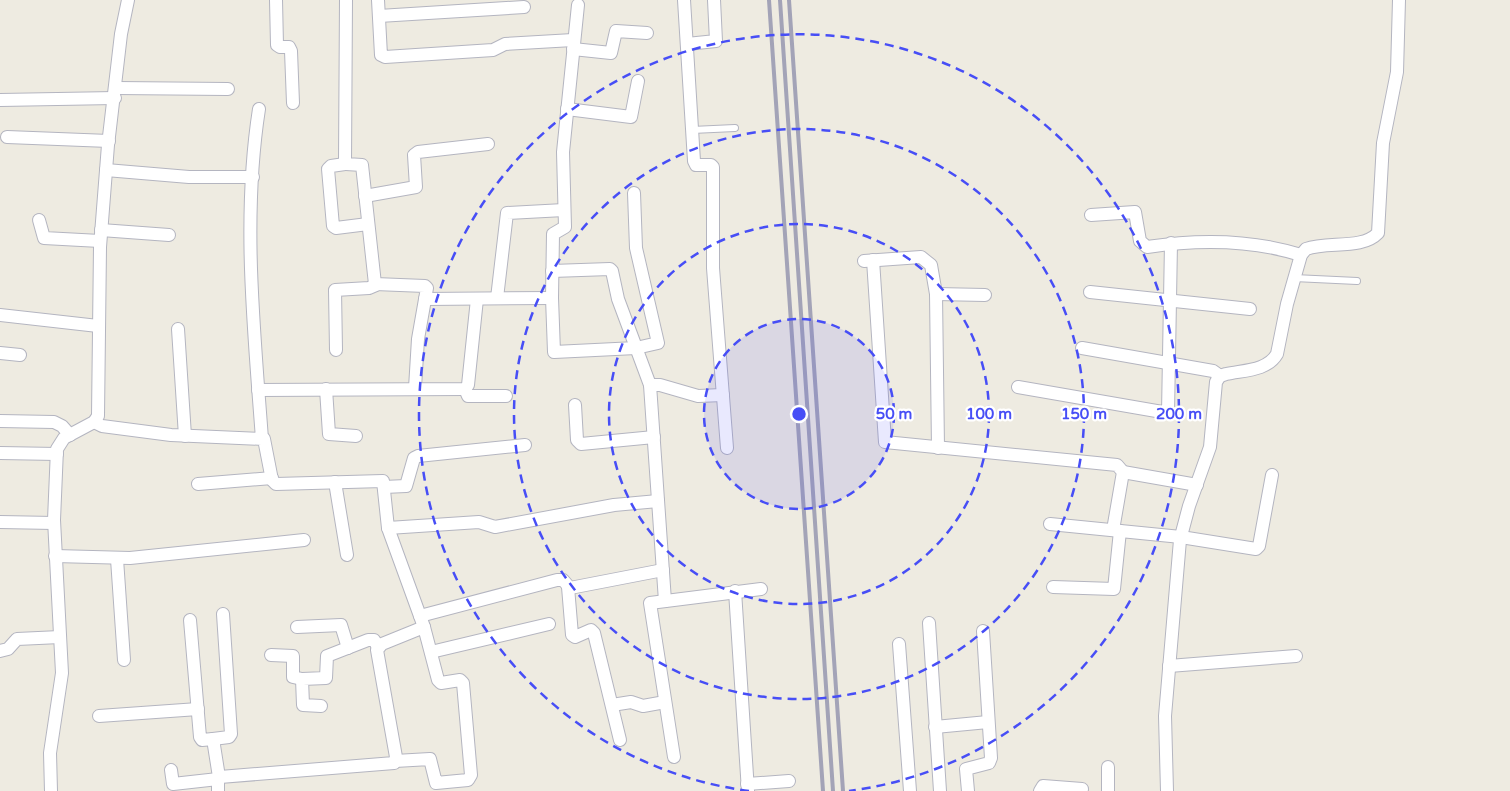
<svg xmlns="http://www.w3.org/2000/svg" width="1510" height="791" viewBox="0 0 1510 791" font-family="'Varela Round',sans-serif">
  <rect width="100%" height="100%" fill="#eeebe1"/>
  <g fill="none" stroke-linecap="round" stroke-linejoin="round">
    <g stroke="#b4b5c0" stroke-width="8">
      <g id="service">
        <path d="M692,130L735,128"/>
        <path d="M1294,278L1357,281"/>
      </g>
    </g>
    <g stroke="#b4b5c0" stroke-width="14">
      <g id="minor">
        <path d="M276,0L277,45L280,47H289L291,51L293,103"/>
        <path d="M346,0L345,162L346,164L362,165L375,284L425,286L427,288L418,339L415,388"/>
        <path d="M378,0L381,55L385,57L493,50L505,44L573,40"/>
        <path d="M684,0L694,161L696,165H711L713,167V268L727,448"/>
        <path d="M578,5L563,152L565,227L553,234L552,298L554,352L636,348L658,343L636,248L634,193"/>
        <path d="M379,16L524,7"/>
        <path d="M687,44L716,41L714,0"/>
        <path d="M573,49L611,53L616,31L647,33"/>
        <path d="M116,88L228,89"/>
        <path d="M0,100L115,98"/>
        <path d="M259,109C242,218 254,329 262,439"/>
        <path d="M567,109L631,117L638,81"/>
        <path d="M7,137L109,141"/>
        <path d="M345,164L331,166L328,169L333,226L336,228L368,224"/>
        <path d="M106,170L189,177H253"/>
        <path d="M365,196L416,187L414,155L418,152L488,144"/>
        <path d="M1091,215L1135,212L1140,241L1147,247C1199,239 1250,239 1301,255"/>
        <path d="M39,220L44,238L100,241"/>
        <path d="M101,230L169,235"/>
        <path d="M873,260L885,442L1117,465L1123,472L1113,530"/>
        <path d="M864,261L921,257L931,265L936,294L938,448"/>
        <path d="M552,271L610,269L612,271L618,299L650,385L665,601"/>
        <path d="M1090,292L1250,309"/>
        <path d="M936,294L985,295"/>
        <path d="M497,298L507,213L564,210"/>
        <path d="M425,299L552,298"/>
        <path d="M0,315L98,326"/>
        <path d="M178,329L185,436"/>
        <path d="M1082,348L1213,371L1220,376"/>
        <path d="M336,350L335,290L369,288L376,285"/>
        <path d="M0,353L20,355"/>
        <path d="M650,385H660L698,396L723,395"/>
        <path d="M1018,387L1168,413L1171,243"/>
        <path d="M326,389L329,434L356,436"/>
        <path d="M465,389L468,396H506"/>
        <path d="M258,390L465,389L468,385L477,299"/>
        <path d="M575,405L577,440L581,444L654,437"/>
        <path d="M0,421L54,422L62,426L70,435"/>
        <path d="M94,422L102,426L171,435L264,439L272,480L276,484L383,481L388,528L424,627L438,680L441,683L460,680L463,683L471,775L468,780L436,783L430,759L395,761"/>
        <path d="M0,453L57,454"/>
        <path d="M1123,472L1197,485"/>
        <path d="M335,482L347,555"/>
        <path d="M198,484L272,478"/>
        <path d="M384,487L406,486L414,458L418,456L525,445"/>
        <path d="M0,522L54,523"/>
        <path d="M1050,524L1181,537L1256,549L1259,546L1272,475"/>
        <path d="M388,528L479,522L495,527L614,505L658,501"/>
        <path d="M55,556L130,558L304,540"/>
        <path d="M117,559L124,660"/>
        <path d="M568,587L572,635L575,637L591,630L594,633L620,740"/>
        <path d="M1053,587L1114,589L1120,531"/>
        <path d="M735,591L748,791"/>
        <path d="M420,616L557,580H563L570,588L663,570"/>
        <path d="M190,620L200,737L202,740L213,739"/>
        <path d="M929,623L940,791"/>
        <path d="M297,627L341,625L348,648"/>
        <path d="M899,644L910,791"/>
        <path d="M0,651L8,649L17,639L60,637"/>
        <path d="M431,652L549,624"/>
        <path d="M271,655L293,656V677L302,679"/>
        <path d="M1169,666L1296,656"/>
        <path d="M612,705L631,702L643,706L665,702"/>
        <path d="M321,706L303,705L302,679L326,678L327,656L368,640H374L378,647"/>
        <path d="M99,716L198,709"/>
        <path d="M935,727L988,722"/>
        <path d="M674,757L650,603L761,589"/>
        <path d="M1108,767V791"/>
        <path d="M171,770L173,784L218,779"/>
        <path d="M219,777L213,739L229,737L231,734L223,614"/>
        <path d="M747,784L789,781"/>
        <path d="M51,791L50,753L62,673L54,520L57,449L64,438L94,422L98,416L100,247L108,145L121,34L128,0"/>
        <path d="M218,791V780L220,777L394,763L396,757L377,650L382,644L424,627"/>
        <path d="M968,791L966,769L989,763L991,758L983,631"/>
        <path d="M1040,791L1043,786L1082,789"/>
        <path d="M1167,791L1165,716L1180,540L1189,506L1210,447L1216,382L1220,376L1226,374C1244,370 1267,371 1277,354L1287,304L1301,255L1306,249C1328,241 1362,250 1378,233L1383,143L1397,72L1399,0"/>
      </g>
    </g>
    <use href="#service" stroke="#fff" stroke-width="6"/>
    <use href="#minor" stroke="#fff" stroke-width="12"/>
    <g stroke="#a3a3b7" stroke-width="4">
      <path d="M769,0L823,791"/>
      <path d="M780,0L833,791"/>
      <path d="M789,0L843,791"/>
    </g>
  </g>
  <circle cx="799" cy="414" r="95" fill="#474ef6" fill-opacity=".12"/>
  <g fill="none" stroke="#474ef6" stroke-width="2.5" stroke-dasharray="9 6">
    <circle cx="799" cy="414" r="95"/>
    <circle cx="799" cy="414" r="190"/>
    <circle cx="799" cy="414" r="285"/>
    <path d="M749 791A380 380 0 1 1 849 791"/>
  </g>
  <circle cx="799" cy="414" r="8" fill="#474ef6" stroke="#fff" stroke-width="2.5"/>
  <g font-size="15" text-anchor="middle" font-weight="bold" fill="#474ef6" stroke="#fff" stroke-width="4.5" stroke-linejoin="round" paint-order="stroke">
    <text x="894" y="419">50 m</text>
    <text x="989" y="419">100 m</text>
    <text x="1084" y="419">150 m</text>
    <text x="1179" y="419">200 m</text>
  </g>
</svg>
